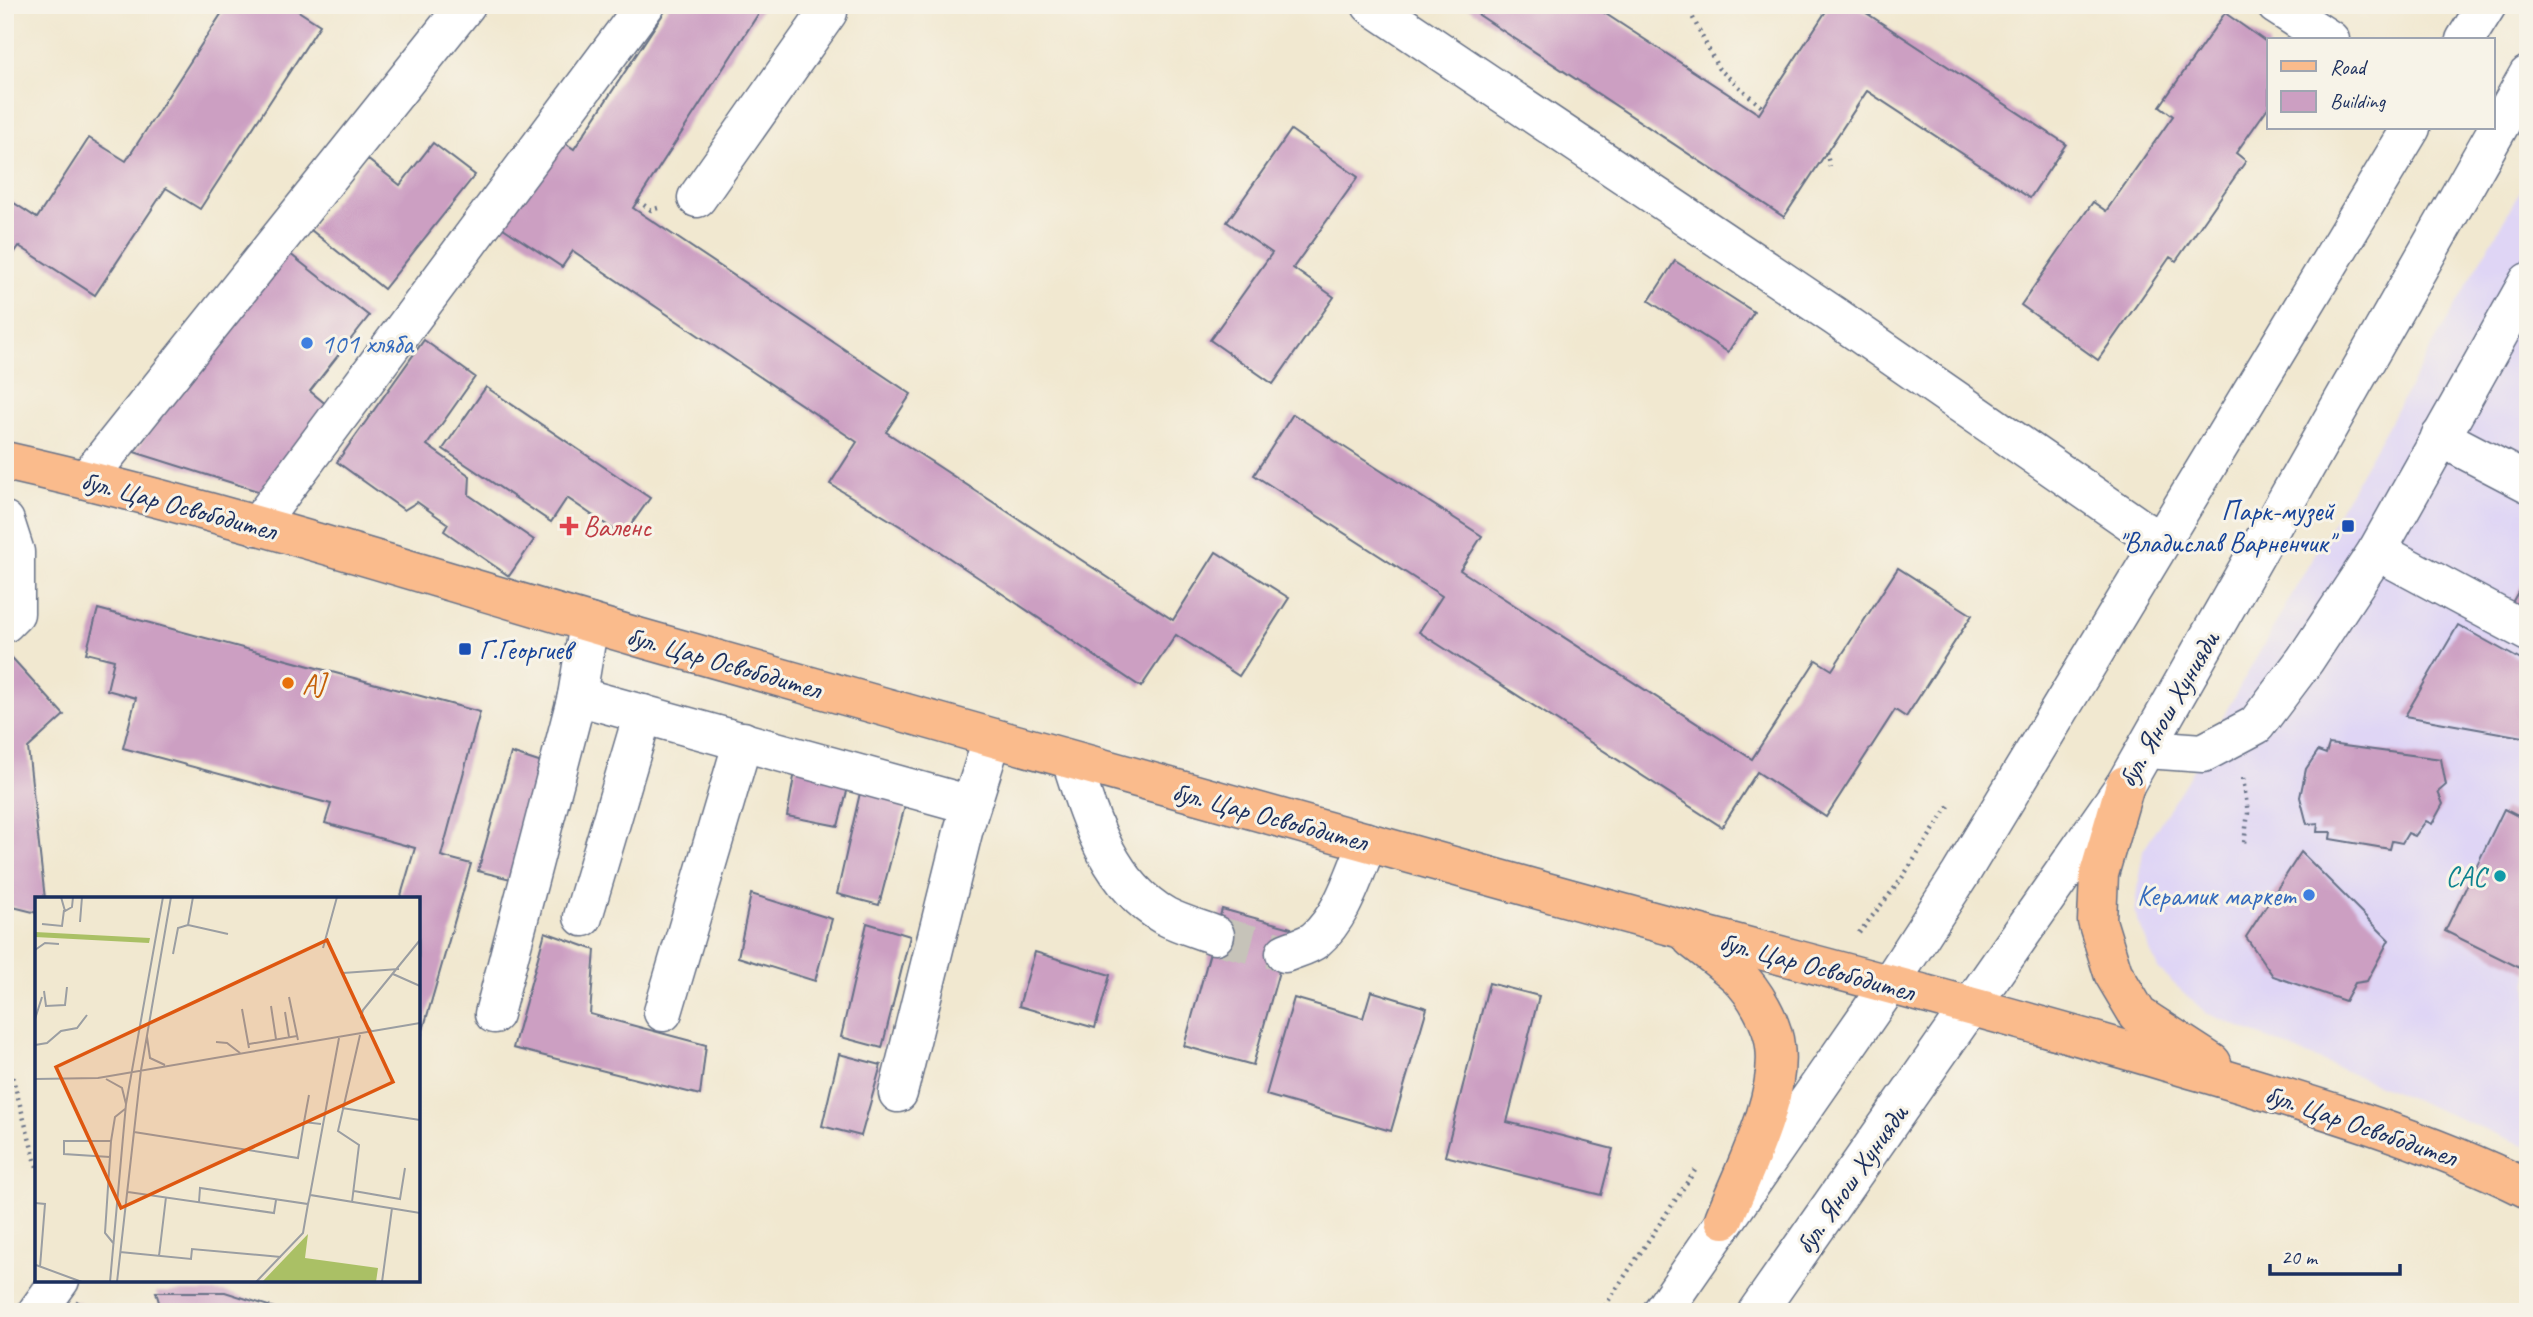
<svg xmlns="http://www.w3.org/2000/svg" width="2533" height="1317" viewBox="0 0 2533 1317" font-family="Caveat,sans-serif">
  <rect width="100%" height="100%" fill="#f7f3e8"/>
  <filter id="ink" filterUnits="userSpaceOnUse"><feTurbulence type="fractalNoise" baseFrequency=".0143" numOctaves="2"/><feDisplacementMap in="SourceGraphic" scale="14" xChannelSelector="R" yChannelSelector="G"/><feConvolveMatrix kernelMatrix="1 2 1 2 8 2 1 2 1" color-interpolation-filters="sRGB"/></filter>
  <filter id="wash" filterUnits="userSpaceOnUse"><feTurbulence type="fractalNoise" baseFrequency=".00686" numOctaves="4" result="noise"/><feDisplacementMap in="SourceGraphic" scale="28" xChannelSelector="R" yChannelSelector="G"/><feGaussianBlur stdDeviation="1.57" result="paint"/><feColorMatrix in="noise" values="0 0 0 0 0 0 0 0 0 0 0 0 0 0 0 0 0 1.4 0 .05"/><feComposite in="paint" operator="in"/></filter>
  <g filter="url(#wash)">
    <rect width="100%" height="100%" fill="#f1e8d0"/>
    <path fill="#dfd5f5" d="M2528,177V1147L2206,1013L2158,969L2135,914L2143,850L2186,782Z"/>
    <g id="blocks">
      <g fill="#cc9fc2">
        <path d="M227,5H289L320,25L200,209L166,188L95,295L19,246L5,267V197L37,218L89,138L126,161Z"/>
        <path d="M669,5H764L633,208L911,394L886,432L1173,620L1216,552L1289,598L1239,676L1176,635L1141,687L915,535L830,484L857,442L573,251L562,267L500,226L557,138L574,149Z"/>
        <path d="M1464,5H1592L1759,114L1830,5H1854L2066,144L2030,198L1867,91L1784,217Z"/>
        <path d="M2225,13L2269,44V106L2236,153L2246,161L2176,261L2170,257L2098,360L2021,305L2093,202L2106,211L2173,116L2160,106Z"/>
        <path d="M1291,130L1358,177L1293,268L1334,297L1273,384L1210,340L1272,253L1227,222Z"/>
        <path d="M433,143L475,175L384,289L311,230L367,159L400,185Z"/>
        <path d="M285,250L369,316L310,391L328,406L261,492L134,452Z"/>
        <path d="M1675,261L1754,312L1728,352L1649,301Z"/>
        <path d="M424,340L475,377L427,445L470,476L469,495L534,540L509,576L444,531L448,524L417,502L404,510L337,462Z"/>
        <path d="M486,387L650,498L623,536L567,498L551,522L443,449Z"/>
        <path d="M1293,414L1482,536L1460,570L1752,759L1816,660L1832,670L1898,568L1972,615L1906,717L1895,710L1826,817L1757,772L1722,827L1419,632L1442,596L1254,475Z"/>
        <path d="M2528,574V618L2509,608Z"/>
        <path d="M98,609L480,712L441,856L471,864L419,1044L418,899H400L415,848L325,823L331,804L123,748L136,698L107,690L114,660L86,653Z"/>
        <path d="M2458,625L2528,664V738L2405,716Z"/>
        <path d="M5,650L64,715L28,748L45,899H37V913L5,905Z"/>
        <path d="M2329,744L2441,759L2446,785L2438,792L2443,804L2432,824L2426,821L2415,836L2408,833L2402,843L2392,841L2390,849L2330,839L2331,832H2317L2318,823L2307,824L2300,797L2306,769L2318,751L2326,754Z"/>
        <path d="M511,753L554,767L523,882L478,871Z"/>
        <path d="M797,760L851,776L838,826L787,816Z"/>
        <path d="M862,784L907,798L879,905L837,894Z"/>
        <path d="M2504,809L2528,821V972L2445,931Z"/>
        <path d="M2301,852L2389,940L2367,981L2355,983L2345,1001L2273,976L2246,937Z"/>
        <path d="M751,894L832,919L815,981L738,957Z"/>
        <path d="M1222,909L1291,928L1253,1065L1184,1046Z"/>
        <path d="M867,923L910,936L882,1048L841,1037Z"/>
        <path d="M545,932L595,950L590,1014L706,1045L700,1095L513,1048Z"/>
        <path d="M1035,952L1110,975L1095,1028L1019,1006Z"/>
        <path d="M1489,983L1539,996L1507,1122L1613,1149L1601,1195L1445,1156Z"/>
        <path d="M1371,991L1427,1008L1391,1131L1266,1095L1294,998L1363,1018Z"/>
        <path d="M839,1054L881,1065L861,1136L822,1126Z"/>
        <path d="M156,1292H225L284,1311L162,1312Z"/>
        <path d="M77,1301L93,1312H70Z"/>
      </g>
    </g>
  </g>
  <g filter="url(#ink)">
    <use href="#blocks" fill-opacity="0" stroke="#667086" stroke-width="2"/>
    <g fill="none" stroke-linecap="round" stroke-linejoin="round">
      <path stroke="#c6c3b9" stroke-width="38" stroke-dasharray="38 19" stroke-linecap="butt" d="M1215,935L1285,953"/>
      <g stroke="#667086" stroke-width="41">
        <g id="minor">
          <path d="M1371,5L1836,317L2160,542"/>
          <path d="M2276,5L2330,40"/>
          <path d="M2465,40L2487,5"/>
          <path d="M697,198L828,12"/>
          <path d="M2440,437L2528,483"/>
          <path d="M87,479L466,5"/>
          <path d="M5,521L15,552V613L5,623"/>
          <path d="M257,526L645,5"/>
          <path d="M2377,551L2528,632"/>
          <path d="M577,696L971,805"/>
          <path d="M2147,749L2203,753L2256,725L2305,660L2377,551L2528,282"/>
          <path d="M1072,763C1090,819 1109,884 1165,916C1180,924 1199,929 1215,935"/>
          <path d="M583,917L643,714"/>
          <path d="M1285,953C1294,949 1307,946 1315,940C1343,916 1354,874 1368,842"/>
          <path d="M663,1012L743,741"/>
          <path d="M494,1014L577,696L589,623"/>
          <path d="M898,1093L964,828L992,739"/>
          <path d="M37,1312L60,1280"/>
          <path d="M1662,1312L1889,985L1960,875L2411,128"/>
          <path d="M1757,1312L2125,785L2528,75"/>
        </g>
      </g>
      <g stroke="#667086" stroke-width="41">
        <g id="major">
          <path d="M5,461C220,509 430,577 641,638C933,722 1225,802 1518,884C1734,945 1952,998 2167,1062C2288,1098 2414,1133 2528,1189"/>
          <path d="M2125,785L2099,874L2097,921L2113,973L2138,1015L2212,1063"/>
          <path d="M1692,939C1707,951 1724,963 1738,976C1754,991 1773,1024 1775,1046C1782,1098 1743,1171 1724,1219"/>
        </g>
      </g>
      <g stroke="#667086" stroke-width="4.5" stroke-dasharray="2 5" stroke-linecap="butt">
        <path d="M1693,5L1690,12L1718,68L1763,108"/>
        <path d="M1826,152L1830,167"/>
        <path d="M638,201L651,210L658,208"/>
        <path d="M2243,778L2248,813L2244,843"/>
        <path d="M1859,933L1900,881L1949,806"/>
        <path d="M5,1050L37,1167"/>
        <path d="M1601,1312L1696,1169"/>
      </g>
      <use href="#minor" stroke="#fff" stroke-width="38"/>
      <use href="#major" stroke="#fabb8c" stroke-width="38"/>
    </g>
  </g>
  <g fill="#3f7fe0" stroke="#f7f3e8" stroke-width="2.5">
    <circle cx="307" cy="343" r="7"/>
    <circle cx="2309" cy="895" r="7"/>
  </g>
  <path fill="#e0444e" stroke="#f7f3e8" stroke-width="2.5" d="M565.5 515.5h7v7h7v7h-7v7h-7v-7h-7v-7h7z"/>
  <g fill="#1a4fb4" stroke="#f7f3e8" stroke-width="2.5">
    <rect x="2341" y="519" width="14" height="14" rx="3.5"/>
    <rect x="458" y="642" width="14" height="14" rx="3.5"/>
  </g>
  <circle fill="#e8710a" stroke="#f7f3e8" stroke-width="2.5" cx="288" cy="683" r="7"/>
  <circle fill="#0f9aa8" stroke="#f7f3e8" stroke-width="2.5" cx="2500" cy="876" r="7"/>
  <g text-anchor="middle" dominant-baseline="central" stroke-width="6" stroke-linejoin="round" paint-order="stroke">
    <g font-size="28" fill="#366cbe" stroke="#f7f3e8" text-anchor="start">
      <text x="321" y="343">101 хляба</text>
      <text x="2295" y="895" text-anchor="end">Керамик маркет</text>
    </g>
    <g font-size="28" fill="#1b2f5e" stroke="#f7f3e8">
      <text transform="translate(179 505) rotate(15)">бул. Цар Освободител</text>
      <text transform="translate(724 662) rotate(16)">бул. Цар Освободител</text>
      <text transform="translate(2168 709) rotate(-60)">бул. Янош Хунияди</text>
      <text transform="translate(1270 816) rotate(15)">бул. Цар Освободител</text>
      <text transform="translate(1817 966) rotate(15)">бул. Цар Освободител</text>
      <text transform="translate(2361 1125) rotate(19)">бул. Цар Освободител</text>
      <text transform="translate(1851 1179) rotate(-55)">бул. Янош Хунияди</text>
    </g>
    <g font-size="28" fill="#164399" stroke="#f7f3e8" text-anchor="end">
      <text x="2334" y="510">Парк-музей<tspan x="2334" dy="32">"Владислав Варненчик"</tspan></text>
      <text x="479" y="649" text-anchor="start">Г.Георгиев</text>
    </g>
    <g font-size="28" fill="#be3a42" stroke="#f7f3e8" text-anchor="start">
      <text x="583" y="526">Валенс</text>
    </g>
    <g font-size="28" fill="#c56008" stroke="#f7f3e8" text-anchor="start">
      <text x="302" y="683">AJ</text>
    </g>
    <g font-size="28" fill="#0d838f" stroke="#f7f3e8" text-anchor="end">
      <text x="2486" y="876">САС</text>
    </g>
  </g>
  <g transform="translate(35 897)">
    <rect width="385" height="385" fill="#f1e8d0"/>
    <path d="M0,35L115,41L114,46L0,40ZM273,337L270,361L343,371L341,385H227Z" fill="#aac065"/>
    <path fill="none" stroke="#9b9ea2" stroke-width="2" d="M26,0L30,14L37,10L38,0M158,0L153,28L193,37M45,25L47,0M7,27L27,29L29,13M288,51L302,0M0,53L10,46L24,47M138,57L143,31L153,28M308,76L364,72M358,77L385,89M9,94L11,109L30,108L32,90M254,100L263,143M236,109L241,142M207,112L214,151M250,115L254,140M0,122L7,100M337,135L326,120L328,113L385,43M112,140L115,161L130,168M181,145L192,146L205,156M214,147L262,139M0,148L12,146L26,134L42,131L52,118M0,182L63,181L385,126M71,182L87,191L91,207M307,211L385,223M269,225L274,198M99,235L263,261L269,225L286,227M75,260L29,257V244H76M319,294L365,302L370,271M93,295L239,316L241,303M275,298L304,141M164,305L165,291L273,307L275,298L385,316M317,305L324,248L303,234L325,138M0,306L10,307L5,370M79,347L70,336L76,244L80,220L90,212M85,355L156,362L157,352L246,360M124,359L131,300M1,368L47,385M75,385L91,207L128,0M82,385L106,173L136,0M221,385L268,336L273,307M347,385L357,311"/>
    <path fill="#de5710" fill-opacity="0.15" stroke="#de5710" stroke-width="3.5" d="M292,43L358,185L86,311L21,170Z"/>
    <rect width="385" height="385" fill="none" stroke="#1b2f5e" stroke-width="3.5"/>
  </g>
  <rect width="2533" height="1317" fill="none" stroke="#f7f3e8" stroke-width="28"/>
  <rect x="2267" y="38" width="228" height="91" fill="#f7f3e8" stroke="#9fa5b1" stroke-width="2"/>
  <rect x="2281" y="61" width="35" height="10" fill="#fabb8c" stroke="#9fa5b1" stroke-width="2"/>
  <text x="2330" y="74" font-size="21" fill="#1b2f5e">Road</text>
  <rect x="2281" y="91" width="35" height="21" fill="#cc9fc2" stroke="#9fa5b1" stroke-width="2"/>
  <text x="2330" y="108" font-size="21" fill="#1b2f5e">Building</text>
  <path d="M2270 1264v10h130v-10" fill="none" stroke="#1b2f5e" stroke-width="3.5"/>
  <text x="2281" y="1264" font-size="21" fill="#1b2f5e" stroke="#f7f3e8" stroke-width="5" paint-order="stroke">20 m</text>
</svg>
